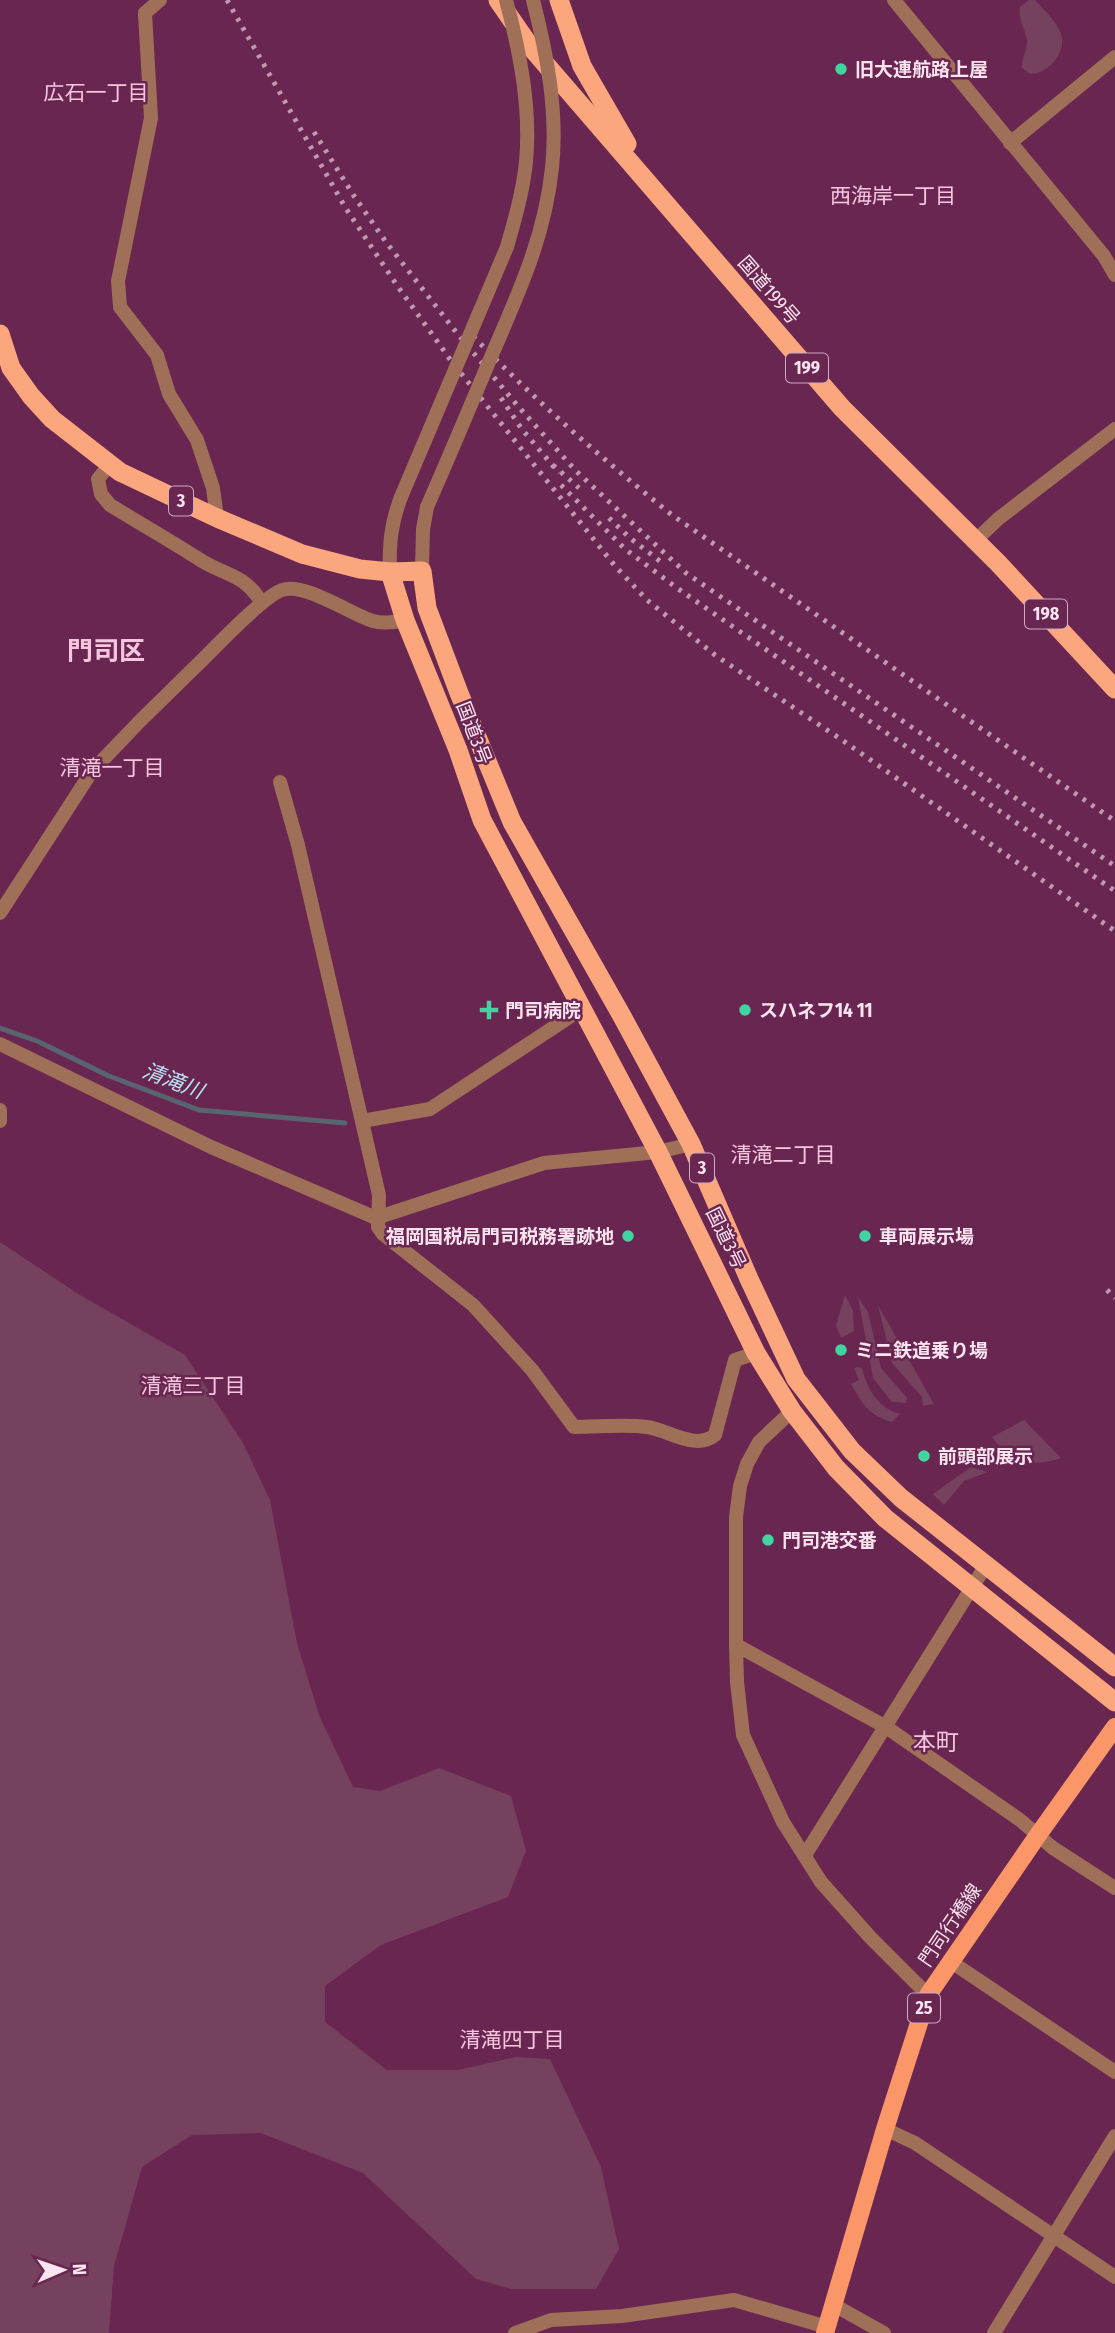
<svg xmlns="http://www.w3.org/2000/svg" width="1115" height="2333" viewBox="0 0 1115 2333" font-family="'Fira Sans Condensed','Noto Sans JP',sans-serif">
  <rect width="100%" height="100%" fill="#692650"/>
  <g fill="#75415f">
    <path d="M1029,0H1035C1043,9 1055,20 1060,31C1069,51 1049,74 1030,74L1022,68C1021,58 1028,50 1027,40C1025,28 1018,21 1020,7Z"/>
    <path d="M0,1242L80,1295L185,1355L243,1443L270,1500L297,1643L319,1715L353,1787L380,1791L439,1768L511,1796L526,1851L508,1897L381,1945L325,1986V2022L387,2070H458L516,2057L550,2059L601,2167L619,2249L596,2289H511L476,2279L363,2173L261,2133L192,2135L142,2167L114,2266L109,2333H0Z"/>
    <path d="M845,1295L853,1311L854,1331L841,1338L836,1325Z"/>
    <path d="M858,1297L868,1312L881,1368L907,1398L906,1403L892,1402L873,1378Z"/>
    <path d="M878,1305L934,1404L923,1406L922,1397L892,1363Z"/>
    <path d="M858,1367L862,1368C867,1389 878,1408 900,1414L892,1422C868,1415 863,1404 851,1384L859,1380L854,1368Z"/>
    <path d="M1024,1420L1061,1458C1030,1468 1012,1464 992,1437Z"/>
    <path d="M971,1467L988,1472L964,1481L944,1505L933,1494Z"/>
  </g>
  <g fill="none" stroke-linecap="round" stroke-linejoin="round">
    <path stroke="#586571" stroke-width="5" d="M0,1028L37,1041L109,1076L199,1110L345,1123"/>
    <g stroke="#a06f58" stroke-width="14">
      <path d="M145,13L160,0"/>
      <path d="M1053,1848L1115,1888"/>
    </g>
    <g stroke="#a06f58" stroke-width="14">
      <path d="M145,13L151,118L118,281L120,307L157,355L169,394L197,440L213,488L217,518"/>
      <path d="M1010,143L1115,57"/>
      <path d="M110,464L98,479L101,494L110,505C141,524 172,542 202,561C229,577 244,574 262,603"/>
      <path d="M193,669C212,651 262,597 282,590C305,582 350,614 373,621C383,624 394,622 405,620"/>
      <path d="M280,782L298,845L379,1195L378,1227L383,1234L473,1305L532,1370L574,1427C597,1427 623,1424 647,1427C669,1430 695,1451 715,1435L735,1360L756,1353"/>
      <path d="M0,913L92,771"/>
      <path d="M0,1044L211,1147L376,1218L544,1163L658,1152L691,1144"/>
      <path d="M0,1110V1121"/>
      <path d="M362,1121L430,1109L583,1008"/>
      <path d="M736,1645L886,1727L1020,1820L1053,1848"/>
      <path d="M805,1855L986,1565"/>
      <path d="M950,1961L1115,2072"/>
      <path d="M515,2333L551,2320L622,2316L734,2300L827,2327"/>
      <path d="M994,2333L1115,2136"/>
    </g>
    <g stroke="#a06f58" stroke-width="14">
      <path d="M894,0L1104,256L1115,275"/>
      <path d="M976,540L998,519L1115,429"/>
      <path d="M422,571L423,529L427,507"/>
      <path d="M390,572C389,544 391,523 401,497"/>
      <path d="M92,771L140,721L193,669"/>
      <path d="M792,1411L759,1442L747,1464L740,1486L736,1517V1645L737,1682L743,1735L783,1822L821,1882L870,1937L928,1995"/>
      <path d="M885,2129L915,2143L1115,2277"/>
      <path d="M834,2305L884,2333"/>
    </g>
    <path stroke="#fa9667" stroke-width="18" d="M825,2333L885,2129L928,1995L1038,1835L1115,1727"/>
    <g stroke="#fca67e" stroke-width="19">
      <path d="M498,0L529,45L842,408L998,563L1115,689"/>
      <path d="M559,0L582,66L627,144"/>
      <path d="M0,334L11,368L31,396L52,419L120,472L217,518L302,554L360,569L390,572L422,571L427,608L459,693L512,822L623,1018L691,1144L749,1279L796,1379L852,1451L901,1498L1115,1667"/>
      <path d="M390,572L405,620L458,750L482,820L658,1152L756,1353L792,1411L836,1468L885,1518L1115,1702"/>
    </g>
    <g stroke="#c198b0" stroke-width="5" stroke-dasharray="3.5 7" stroke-linecap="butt">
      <path d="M227,0L345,207L396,284L452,362L615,566L647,600L715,655L842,740L1115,931"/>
      <path d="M314,132L354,196L386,242L456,332L517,405L576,471L686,573L1115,866"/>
      <path d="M466,329C530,396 600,457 672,515L1115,821"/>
      <path d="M501,398L521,428L559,473"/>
      <path d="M553,465L579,488"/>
      <path d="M561,485L625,549L677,588L1115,891"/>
      <path d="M609,518L630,538L665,565"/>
      <path d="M1107,1290L1115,1298"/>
    </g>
    <g stroke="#a06f58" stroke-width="14">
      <path d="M401,497L507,247C515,219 523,191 526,162C531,108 520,52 506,0"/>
      <path d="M427,507C450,455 472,402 494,350C520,290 545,235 552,168C558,112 547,54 533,0"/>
    </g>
  </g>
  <g fill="#41d4a1" stroke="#692650" stroke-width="2.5">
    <circle cx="841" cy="69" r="7"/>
    <path d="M485.5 999.5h7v7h7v7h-7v7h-7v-7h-7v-7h7z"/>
    <circle cx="745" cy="1010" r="7"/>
    <circle cx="628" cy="1236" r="7"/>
    <circle cx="865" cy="1236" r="7"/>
    <circle cx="841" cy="1350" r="7"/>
    <circle cx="924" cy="1456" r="7"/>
    <circle cx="768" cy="1540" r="7"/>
  </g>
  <g text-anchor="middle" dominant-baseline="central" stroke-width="5" stroke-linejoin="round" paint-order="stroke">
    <g fill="#692650" stroke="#d0aac0" stroke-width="2">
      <rect x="786" y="353.5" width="42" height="29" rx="5"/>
      <rect x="169" y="486.5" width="24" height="29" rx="5"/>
      <rect x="1025" y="599.5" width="42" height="29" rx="5"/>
      <rect x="690" y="1153.5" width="24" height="29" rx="5"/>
      <rect x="908" y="1993.5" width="32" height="29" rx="5"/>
    </g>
    <g font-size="18" font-weight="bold" fill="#fce3f0">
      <text x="807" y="368">199</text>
      <text x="181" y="501">3</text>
      <text x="1046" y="614">198</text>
      <text x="702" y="1168">3</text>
      <text x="924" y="2008">25</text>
    </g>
    <g font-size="19" font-weight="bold" fill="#fce3f0" stroke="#692650" text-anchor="start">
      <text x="855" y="69">旧大連航路上屋</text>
      <text x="505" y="1010">門司病院</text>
      <text x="759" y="1010">スハネフ14 11</text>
      <text x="614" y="1236" text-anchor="end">福岡国税局門司税務署跡地</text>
      <text x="879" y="1236">車両展示場</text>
      <text x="855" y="1350">ミニ鉄道乗り場</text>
      <text x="938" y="1456">前頭部展示</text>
      <text x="782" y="1540">門司港交番</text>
    </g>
    <g font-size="19" fill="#fce3f0" stroke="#692650">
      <text transform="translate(769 290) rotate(49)">国道199号</text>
      <text transform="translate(474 733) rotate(69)">国道3号</text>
      <text transform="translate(726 1238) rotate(64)">国道3号</text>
      <text transform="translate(950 1925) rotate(-56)">門司行橋線</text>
    </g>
    <g font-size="21" fill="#f6c5df" stroke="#692650">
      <text x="96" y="93">広石一丁目</text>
      <text x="893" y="196">西海岸一丁目</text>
      <text x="112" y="768">清滝一丁目</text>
      <text x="783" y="1155">清滝二丁目</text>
      <text x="193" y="1386">清滝三丁目</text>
      <text x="512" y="2040">清滝四丁目</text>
    </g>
    <g font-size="21" font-style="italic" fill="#b9e5f7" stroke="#692650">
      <text transform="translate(173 1081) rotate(21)">清滝川</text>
    </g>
    <g font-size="23" fill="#f6c5df" stroke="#692650">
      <text x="936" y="1742">本町</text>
    </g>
    <g font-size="26" font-weight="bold" fill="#f6c5df" stroke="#692650">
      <text x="106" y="651">門司区</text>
    </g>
  </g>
  <g transform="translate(63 2270) rotate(88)" stroke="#692650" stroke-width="5" paint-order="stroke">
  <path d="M0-5L12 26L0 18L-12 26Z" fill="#fce3f0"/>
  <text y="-10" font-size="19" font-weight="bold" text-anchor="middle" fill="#fce3f0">N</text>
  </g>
</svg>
